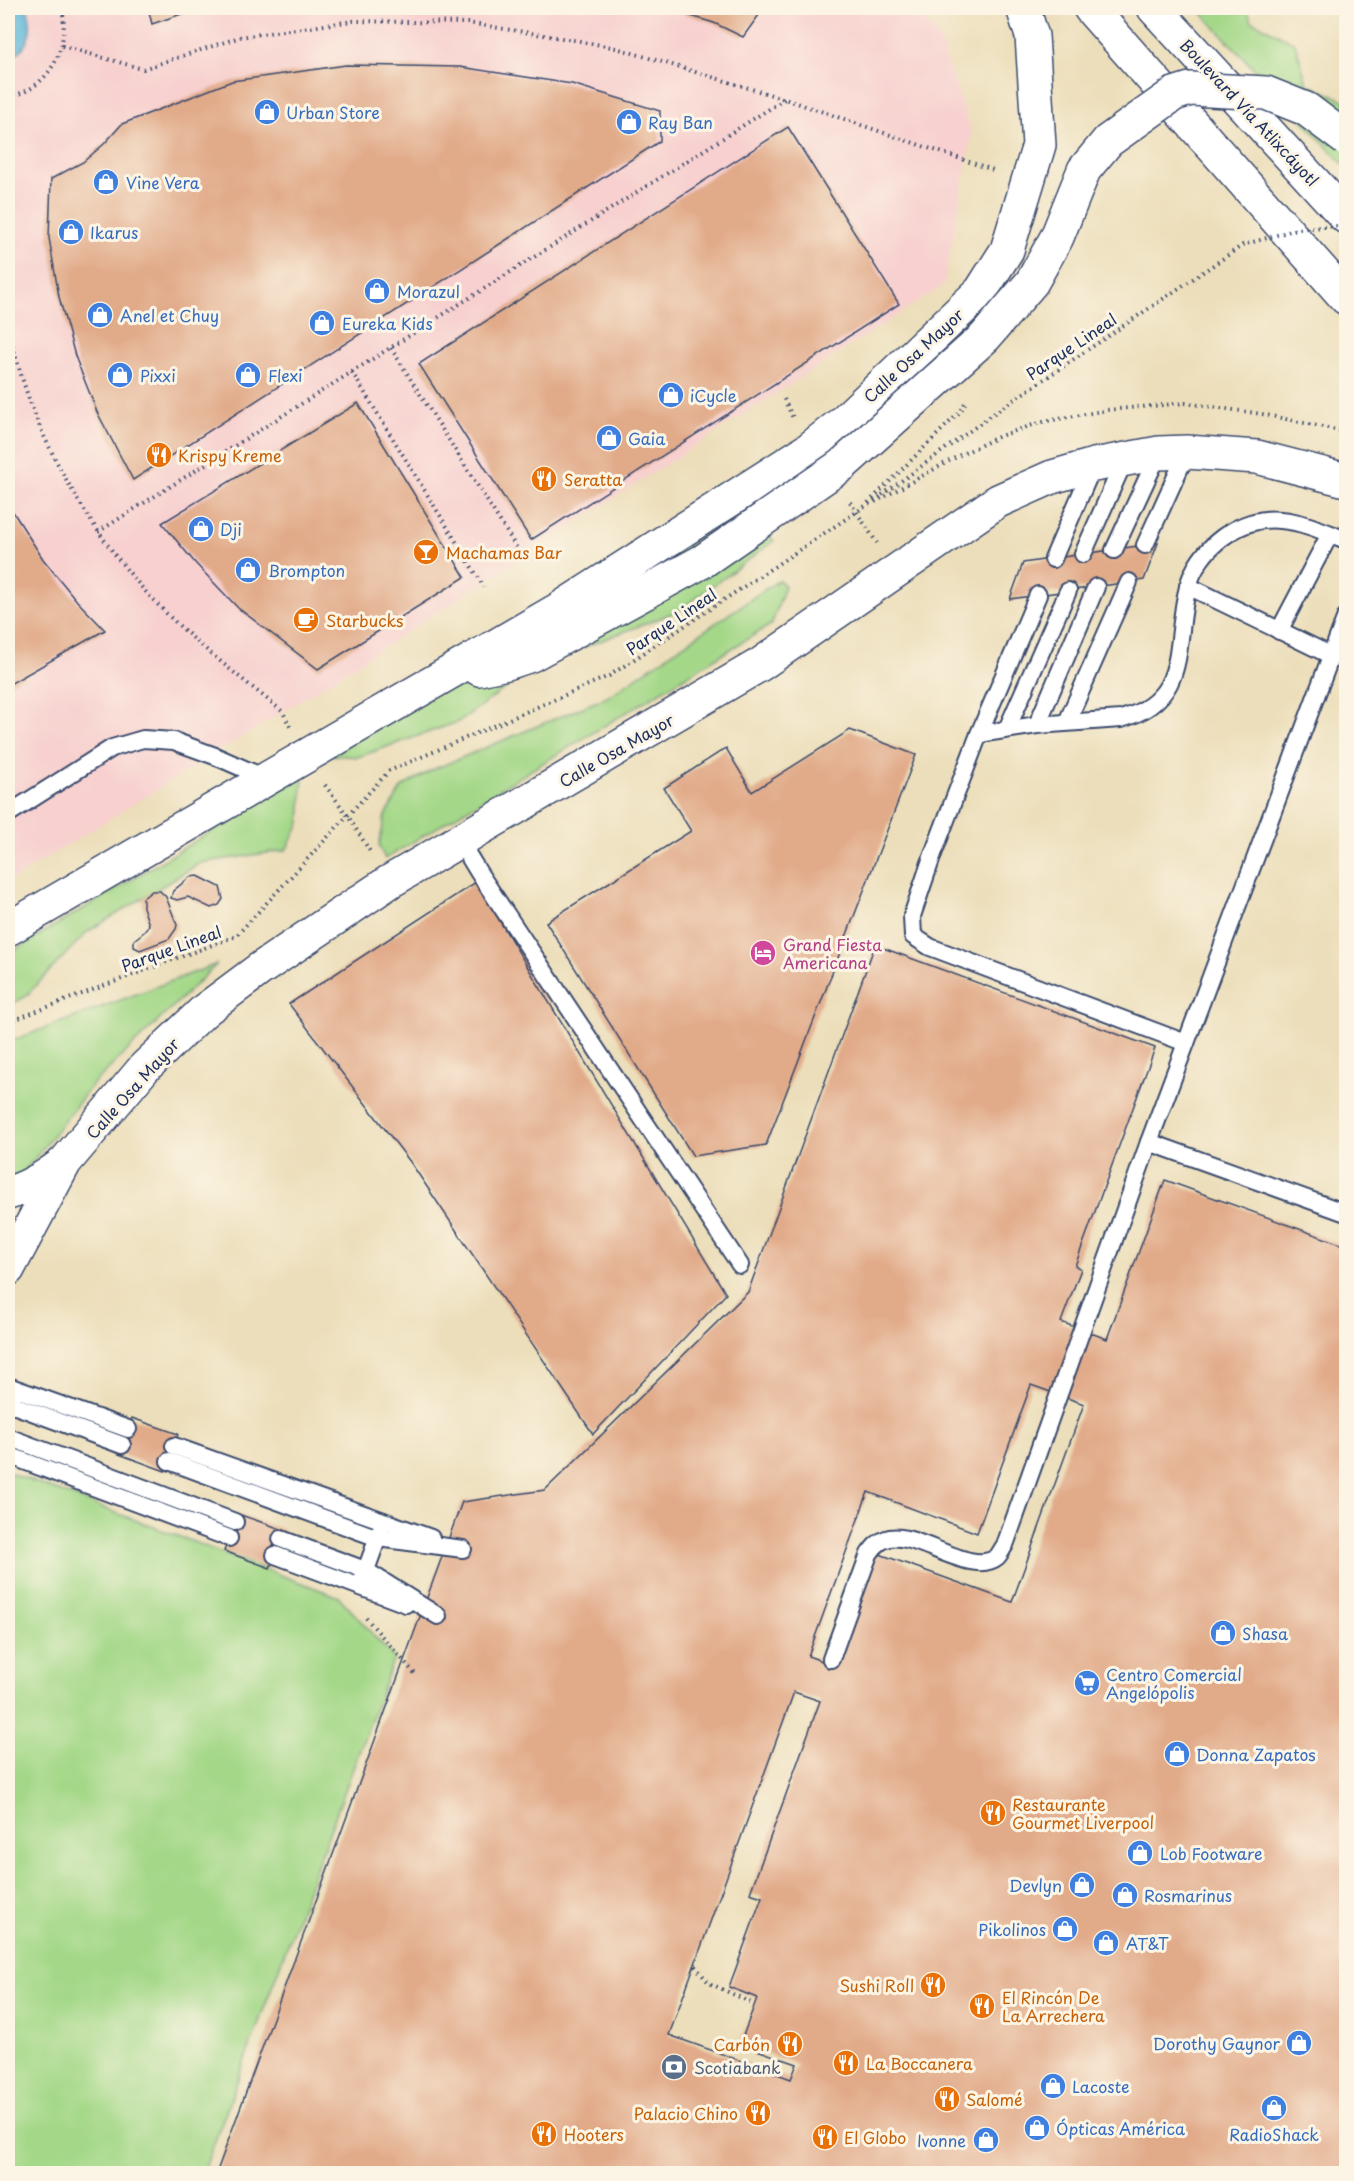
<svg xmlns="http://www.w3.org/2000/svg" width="1354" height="2181" viewBox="0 0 1354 2181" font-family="'Playpen Sans',sans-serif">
  <rect width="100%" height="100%" fill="#fcf5e5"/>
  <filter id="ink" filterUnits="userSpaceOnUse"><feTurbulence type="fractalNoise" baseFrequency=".0167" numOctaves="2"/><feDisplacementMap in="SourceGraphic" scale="12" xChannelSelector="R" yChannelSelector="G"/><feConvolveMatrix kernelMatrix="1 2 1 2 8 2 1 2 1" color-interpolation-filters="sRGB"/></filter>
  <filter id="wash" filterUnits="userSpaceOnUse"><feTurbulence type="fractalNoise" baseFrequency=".008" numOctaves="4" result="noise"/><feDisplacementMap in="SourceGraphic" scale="24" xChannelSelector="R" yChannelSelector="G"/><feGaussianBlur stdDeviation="1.35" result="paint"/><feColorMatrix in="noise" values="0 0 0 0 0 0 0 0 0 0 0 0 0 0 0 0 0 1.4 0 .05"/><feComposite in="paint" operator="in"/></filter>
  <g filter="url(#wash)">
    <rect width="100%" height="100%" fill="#ecdeba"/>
    <path fill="#f7d0cf" d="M8,8H917L939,39L972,134L944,285L292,706L8,882Z"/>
    <g fill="#a4d888" stroke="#608473" stroke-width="1.5">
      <path d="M1197,8H1246L1252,21L1295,43L1307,84L1346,101V167Z"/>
      <path d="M745,525L763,530L774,541L678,611L540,664L458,722L358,757L331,755L710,527Z"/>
      <path d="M779,580L785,586L772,624L385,859L379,846L385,816L402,787L432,770L607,697Z"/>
      <path d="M303,776L300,823L286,850L200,863L87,932L25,997L8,1006V954Z"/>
      <path d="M217,964L93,1084L18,1180H8V1042Z"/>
      <path d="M8,1472L339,1597L394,1658L203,2173H8Z"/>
    </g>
    <path fill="#59b4d7" stroke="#3a729a" stroke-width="1.5" d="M8,8H27C35,29 29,50 8,59Z"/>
    <g id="blocks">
      <g fill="#e1aa89" fill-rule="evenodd">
        <path d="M148,8H199L152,24Z"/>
        <path d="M665,8H764L743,37L714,23Z"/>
        <path d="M346,65L460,67L572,84L660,111V141L133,480L97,412L75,356L59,297L49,238L51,179L83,162L104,144L122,124L232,81Z"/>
        <path d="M788,127L899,304L531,540L419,364Z"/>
        <path d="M358,403L465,577L318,669L238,608L196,564L162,523Z"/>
        <path d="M8,504L43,559L77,601L105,630L8,685Z"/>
        <path d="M1158,543L1144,580L1010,599L1023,563Z"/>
        <path d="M850,730L916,755L766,1145L693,1156L546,922L691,831L664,788L726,748L752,792Z"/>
        <path d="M198,876L220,887L223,899L219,905L211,908L188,897L177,900L171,898L173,891L190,877Z"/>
        <path d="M476,882L726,1294L593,1434L411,1163L289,1004Z"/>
        <path d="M152,891H160L166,897L177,925L176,929L169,939L140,950L134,947V940L145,931L149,925L143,907V898Z"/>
        <path d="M875,945L1155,1048L1075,1266L1081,1269L1061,1322L1107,1339L1165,1180L1346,1246V2174H216L462,1502L545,1490L748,1292ZM1031,1385L1084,1404L1012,1602L874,1552L833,1665L808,1656L868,1492L977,1533ZM794,1692L820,1701L750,1893L762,1897L729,1987L757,1998L740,2044L797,2064L791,2079L669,2035Z"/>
        <path d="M132,1418L178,1434L165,1471L119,1454Z"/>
        <path d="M238,1514L284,1530L270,1568L224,1551Z"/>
      </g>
    </g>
  </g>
  <g filter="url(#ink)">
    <use href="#blocks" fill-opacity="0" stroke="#3a496c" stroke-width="1.5"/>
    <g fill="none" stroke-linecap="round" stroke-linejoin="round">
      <g stroke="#3a496c" stroke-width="20">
        <g id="lane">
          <path d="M1145,545L1187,452"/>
          <path d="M1114,550L1159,453"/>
          <path d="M1083,554L1125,459"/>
          <path d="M1053,559L1093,466"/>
          <path d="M1188,586L1332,656"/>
          <path d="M1038,595L979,734L933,854L912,916L913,936L930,947L1186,1043"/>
          <path d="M1346,616L1149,1142L1346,1213"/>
          <path d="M1279,631L1330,534"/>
          <path d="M1067,722L1129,582"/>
          <path d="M1037,725L1096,587"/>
          <path d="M1007,729L1068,591"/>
          <path d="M979,734L1037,725L1121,719C1192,699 1173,642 1188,587C1197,549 1240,515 1281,520C1304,522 1325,532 1346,540"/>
          <path d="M8,814L112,748L143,739L174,741L215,756L265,778"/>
          <path d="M459,840L479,873L740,1265"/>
          <path d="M8,1386L128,1429"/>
          <path d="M8,1398L16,1406L122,1445"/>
          <path d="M8,1437L235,1522"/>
          <path d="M174,1446L431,1538"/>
          <path d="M8,1455L229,1538"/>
          <path d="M169,1461L378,1538L463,1549"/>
          <path d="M281,1539L365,1570L438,1616"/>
          <path d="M275,1555L406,1604"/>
          <path d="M362,1581L381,1529"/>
          <path d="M831,1659L869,1554C874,1547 878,1542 886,1539C913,1528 971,1578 997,1557C1000,1554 1002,1549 1005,1545L1149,1142"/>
        </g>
      </g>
      <g stroke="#3a496c" stroke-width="36">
        <g id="secondary">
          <path d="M1090,8L1346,298"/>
          <path d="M1154,8L1346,217"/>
          <path d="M479,669L507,663L531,655L703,561"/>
          <path d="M8,929L561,608L808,450L842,423L981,291L1007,250L1039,145L1032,36L1023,8"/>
          <path d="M8,1193C28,1188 44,1178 61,1165"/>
          <path d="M8,1269L65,1162L145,1067L205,1010L260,969L389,882L761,664L998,501L1052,477L1094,465L1159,453L1187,452L1257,457L1346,480"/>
        </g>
      </g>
      <g stroke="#3a496c" stroke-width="4" stroke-dasharray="1.5 4.5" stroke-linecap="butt">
        <path d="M62,46L143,69L240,37L353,21L468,23L580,41L616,48L785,99L996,171"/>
        <path d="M8,97C50,89 70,47 62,8"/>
        <path d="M8,328C18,365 28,402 44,436C78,509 125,577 185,631C216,659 250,685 283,712L290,727"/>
        <path d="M391,348L525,561"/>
        <path d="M352,372L484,587"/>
        <path d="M784,399L794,420"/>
        <path d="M850,502L877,543"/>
        <path d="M875,502L960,455L1000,436L1042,422L1107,410L1185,403L1262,414L1346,432"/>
        <path d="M868,503L961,411L965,403"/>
        <path d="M98,532L785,99"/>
        <path d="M325,785L348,816L371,853"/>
        <path d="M8,1022L236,936L389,771L609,676L882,495"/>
        <path d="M366,1618L416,1675"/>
        <path d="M695,1966L709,1983L754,2004"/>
      </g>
      <use href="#lane" stroke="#fff" stroke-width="16"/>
      <use href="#secondary" stroke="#fff" stroke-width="33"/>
      <g stroke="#3a496c" stroke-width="36" stroke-linecap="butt">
        <path id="secondary-bridge" d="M703,561L842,465L985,337L1032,282L1057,237L1084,170L1108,141L1174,94L1190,89L1266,93L1306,109L1346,139"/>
      </g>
      <path stroke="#3a496c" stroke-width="4" stroke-dasharray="1.5 4.5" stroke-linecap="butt" d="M882,495L1000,409L1243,245L1297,229L1337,226L1346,227"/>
      <use href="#secondary-bridge" stroke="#fff" stroke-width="33"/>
    </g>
  </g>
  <defs>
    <g id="shop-disc" transform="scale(1.35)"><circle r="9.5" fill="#3f7fe0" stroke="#fcf5e5"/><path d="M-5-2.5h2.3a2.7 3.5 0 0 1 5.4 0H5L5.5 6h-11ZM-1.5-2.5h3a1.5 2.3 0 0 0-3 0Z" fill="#fff"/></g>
    <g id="restaurant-disc" transform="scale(1.35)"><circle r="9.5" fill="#e8710a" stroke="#fcf5e5"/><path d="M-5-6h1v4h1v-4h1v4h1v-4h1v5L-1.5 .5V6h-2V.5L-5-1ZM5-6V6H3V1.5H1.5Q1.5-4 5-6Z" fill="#fff"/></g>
    <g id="bar-disc" transform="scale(1.35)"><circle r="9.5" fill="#e8710a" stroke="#fcf5e5"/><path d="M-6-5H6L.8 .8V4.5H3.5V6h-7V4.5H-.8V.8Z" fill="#fff"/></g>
    <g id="cafe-disc" transform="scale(1.35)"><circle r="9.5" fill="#e8710a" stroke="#fcf5e5"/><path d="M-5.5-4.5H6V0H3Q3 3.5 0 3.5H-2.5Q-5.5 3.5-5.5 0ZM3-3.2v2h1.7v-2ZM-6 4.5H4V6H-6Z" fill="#fff"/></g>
    <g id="hotel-disc" transform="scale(1.35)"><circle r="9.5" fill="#d1479c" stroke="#fcf5e5"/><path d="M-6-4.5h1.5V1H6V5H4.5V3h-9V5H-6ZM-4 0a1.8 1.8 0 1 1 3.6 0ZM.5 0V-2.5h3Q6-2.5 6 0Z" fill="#fff"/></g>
    <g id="supermarket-disc" transform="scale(1.35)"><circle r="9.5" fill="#3f7fe0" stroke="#fcf5e5"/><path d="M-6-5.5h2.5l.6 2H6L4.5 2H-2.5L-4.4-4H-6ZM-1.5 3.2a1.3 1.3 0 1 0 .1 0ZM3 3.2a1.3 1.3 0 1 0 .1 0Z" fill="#fff"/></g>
    <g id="bank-disc" transform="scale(1.35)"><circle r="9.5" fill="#5c6f8a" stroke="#fcf5e5"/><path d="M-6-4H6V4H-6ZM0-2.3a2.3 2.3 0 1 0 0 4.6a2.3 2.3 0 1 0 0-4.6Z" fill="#fff"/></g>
  </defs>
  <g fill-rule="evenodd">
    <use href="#shop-disc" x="267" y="112"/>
    <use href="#shop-disc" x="629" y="122"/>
    <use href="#shop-disc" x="106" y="182"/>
    <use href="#shop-disc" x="71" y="232"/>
    <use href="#shop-disc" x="377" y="291"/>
    <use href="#shop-disc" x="100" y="315"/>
    <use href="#shop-disc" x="322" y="323"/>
    <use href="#shop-disc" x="120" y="375"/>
    <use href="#shop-disc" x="248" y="375"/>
    <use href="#shop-disc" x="671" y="395"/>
    <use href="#shop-disc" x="609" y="438"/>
    <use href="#restaurant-disc" x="159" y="455"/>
    <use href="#restaurant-disc" x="544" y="479"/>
    <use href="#shop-disc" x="201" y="529"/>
    <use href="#bar-disc" x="426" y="552"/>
    <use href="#shop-disc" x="248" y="570"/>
    <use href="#cafe-disc" x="306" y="620"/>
    <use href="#hotel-disc" x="763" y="953"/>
    <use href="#shop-disc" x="1223" y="1633"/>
    <use href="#supermarket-disc" x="1087" y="1683"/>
    <use href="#shop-disc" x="1177" y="1754"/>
    <use href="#restaurant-disc" x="993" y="1813"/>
    <use href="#shop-disc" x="1140" y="1853"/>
    <use href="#shop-disc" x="1082" y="1885"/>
    <use href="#shop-disc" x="1125" y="1895"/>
    <use href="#shop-disc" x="1065" y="1929"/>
    <use href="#shop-disc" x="1106" y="1943"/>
    <use href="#restaurant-disc" x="933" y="1985"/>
    <use href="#restaurant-disc" x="982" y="2006"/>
    <use href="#shop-disc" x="1299" y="2043"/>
    <use href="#restaurant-disc" x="790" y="2044"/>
    <use href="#restaurant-disc" x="846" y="2063"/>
    <use href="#bank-disc" x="674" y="2067"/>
    <use href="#shop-disc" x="1053" y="2086"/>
    <use href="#restaurant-disc" x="947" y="2099"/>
    <use href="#shop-disc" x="1274" y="2108"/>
    <use href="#restaurant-disc" x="758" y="2113"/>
    <use href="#shop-disc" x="1037" y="2128"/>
    <use href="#restaurant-disc" x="544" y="2134"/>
    <use href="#restaurant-disc" x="825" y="2137"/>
    <use href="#shop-disc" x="986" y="2140"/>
  </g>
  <g text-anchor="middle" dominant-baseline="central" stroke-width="6" stroke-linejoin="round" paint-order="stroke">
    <g font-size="16" fill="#366cbe" stroke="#fcf5e5" text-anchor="start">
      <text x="286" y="112">Urban Store</text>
      <text x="648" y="122">Ray Ban</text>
      <text x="126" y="182">Vine Vera</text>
      <text x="90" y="232">Ikarus</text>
      <text x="397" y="291">Morazul</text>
      <text x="120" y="315">Anel et Chuy</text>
      <text x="342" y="323">Eureka Kids</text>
      <text x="140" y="375">Pixxi</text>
      <text x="268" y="375">Flexi</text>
      <text x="690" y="395">iCycle</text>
      <text x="628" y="438">Gaia</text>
      <text x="220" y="529">Dji</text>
      <text x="268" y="570">Brompton</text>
      <text x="1242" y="1633">Shasa</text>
      <text x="1106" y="1674">Centro Comercial<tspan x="1106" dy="18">Angelópolis</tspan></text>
      <text x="1196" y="1754">Donna Zapatos</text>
      <text x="1160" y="1853">Lob Footware</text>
      <text x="1062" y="1885" text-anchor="end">Devlyn</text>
      <text x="1144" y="1895">Rosmarinus</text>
      <text x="1046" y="1929" text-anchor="end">Pikolinos</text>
      <text x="1126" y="1943">AT&amp;T</text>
      <text x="1280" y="2043" text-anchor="end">Dorothy Gaynor</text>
      <text x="1072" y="2086">Lacoste</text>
      <text x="1056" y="2128">Ópticas América</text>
      <text x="1274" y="2134" text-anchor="middle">RadioShack</text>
      <text x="966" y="2140" text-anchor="end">Ivonne</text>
    </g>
    <g font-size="16" fill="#1b2f5e" stroke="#fcf5e5">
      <text transform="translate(1250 112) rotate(47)">Boulevard Vía Atlixcáyotl</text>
      <text transform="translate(1071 346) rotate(-34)">Parque Lineal</text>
      <text transform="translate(913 355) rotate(-43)">Calle Osa Mayor</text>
      <text transform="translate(671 621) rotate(-34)">Parque Lineal</text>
      <text transform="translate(616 750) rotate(-30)">Calle Osa Mayor</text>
      <text transform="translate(171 948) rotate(-20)">Parque Lineal</text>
      <text transform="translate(132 1088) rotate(-48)">Calle Osa Mayor</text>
    </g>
    <g font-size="16" fill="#c56008" stroke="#fcf5e5" text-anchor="start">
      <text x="178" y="455">Krispy Kreme</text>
      <text x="564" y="479">Seratta</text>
      <text x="446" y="552">Machamas Bar</text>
      <text x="326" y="620">Starbucks</text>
      <text x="1012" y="1804">Restaurante<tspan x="1012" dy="18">Gourmet Liverpool</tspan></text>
      <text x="914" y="1985" text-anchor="end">Sushi Roll</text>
      <text x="1002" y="1997">El Rincón De<tspan x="1002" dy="18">La Arrechera</tspan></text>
      <text x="770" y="2044" text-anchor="end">Carbón</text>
      <text x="866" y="2063">La Boccanera</text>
      <text x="966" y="2099">Salomé</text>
      <text x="738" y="2113" text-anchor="end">Palacio Chino</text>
      <text x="564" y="2134">Hooters</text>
      <text x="844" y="2137">El Globo</text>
    </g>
    <g font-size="16" fill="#b23c85" stroke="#fcf5e5" text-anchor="start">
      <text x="783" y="944">Grand Fiesta<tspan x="783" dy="18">Americana</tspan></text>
    </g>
    <g font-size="16" fill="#4e5e75" stroke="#fcf5e5" text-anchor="start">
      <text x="694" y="2067">Scotiabank</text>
    </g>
  </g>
  <rect width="1354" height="2181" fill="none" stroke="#fcf5e5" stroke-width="30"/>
</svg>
